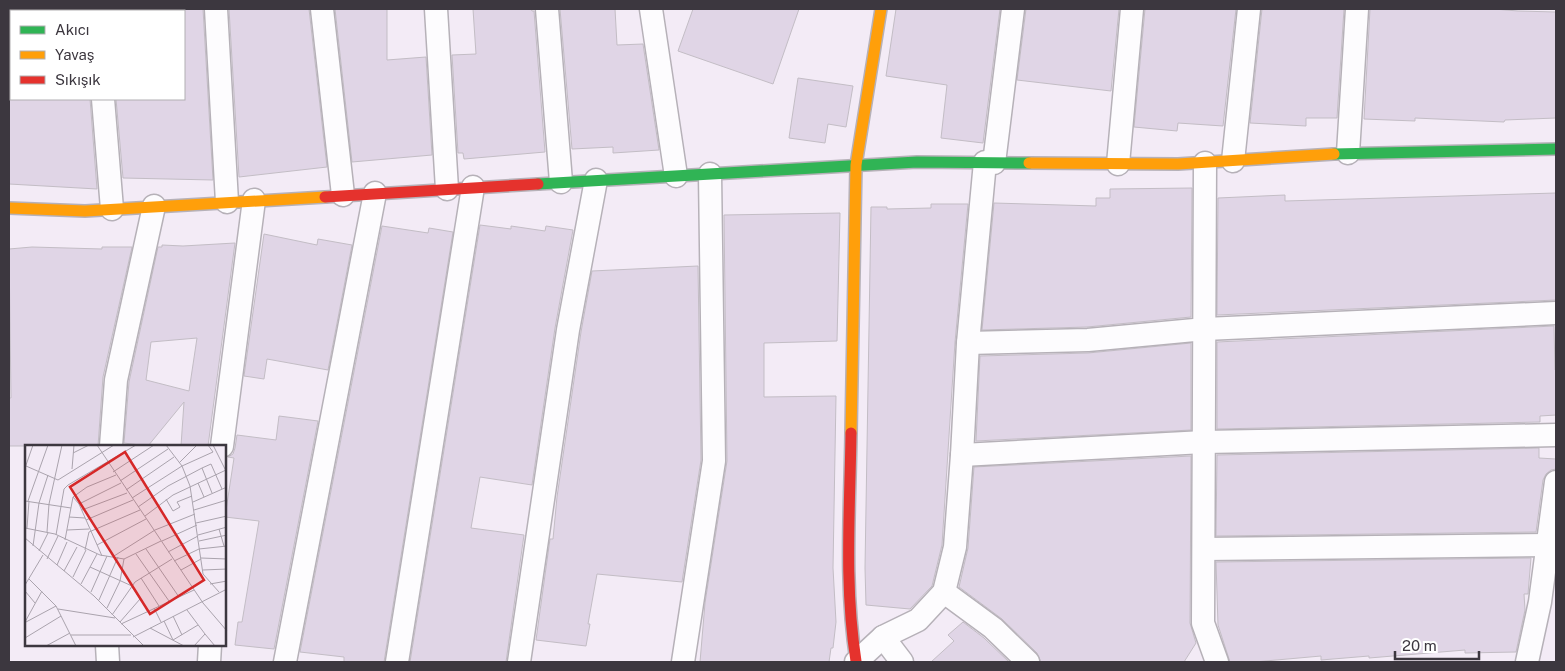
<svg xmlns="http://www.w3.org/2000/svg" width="1565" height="671" viewBox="0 0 1565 671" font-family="'Public Sans',sans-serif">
  <rect width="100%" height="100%" fill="#f3ebf6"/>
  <g fill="#e0d5e6" stroke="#c3bdc5" fill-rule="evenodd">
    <path d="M184,9H203L213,180L123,178L116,99H184Z"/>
    <path d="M229,9H309L327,167L239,177Z"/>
    <path d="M335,9H387V60L426,57L432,155L352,162Z"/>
    <path d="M473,9H531L532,11H534L545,152L464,159L463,153H458L452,55L476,54Z"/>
    <path d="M560,9H615L617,45L643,44L659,150L613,153V147L572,149Z"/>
    <path d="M693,9H799L773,84L678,51Z"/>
    <path d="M896,9H1000L983,143L941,138L947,85L886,76Z"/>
    <path d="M1026,9H1119L1111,91L1017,80Z"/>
    <path d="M1145,9H1236L1223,126L1178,123L1177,131L1134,127Z"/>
    <path d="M1262,9H1344L1337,118H1306V126L1250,123Z"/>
    <path d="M1370,9H1494L1518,11L1556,12V118L1505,120L1504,122L1415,118V121L1364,119Z"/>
    <path d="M798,78L853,86L846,127L828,124L825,143L789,138Z"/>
    <path d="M9,99H90L97,189L9,184Z"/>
    <path d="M1192,188L1191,317L1087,327L982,330L994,203L1096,206V198H1110V189Z"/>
    <path d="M1556,193V300L1217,315L1218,198L1285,195V201Z"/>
    <path d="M931,204H968L955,342L942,545L932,586L910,609L866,605L865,568L871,207H887V209L931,208Z"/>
    <path d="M840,213L837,341L764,343V397L836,396L833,568L836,622L833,648H831L829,662H700L705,603L727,461L724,215Z"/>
    <path d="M480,225L511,229V226L545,231L546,226L573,230L555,328L532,485L480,477L471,528L524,535L506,662H410Z"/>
    <path d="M382,226L428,233L429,228L453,232L384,662H344V657L300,652Z"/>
    <path d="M264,234L317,245L318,239L352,245L328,370L267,359L264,379L244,376Z"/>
    <path d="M235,243L208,446H181L184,402L148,446L124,443L129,382L158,247H162V245L183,246ZM197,338L189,391L146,380L151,342Z"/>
    <path d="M32,247L102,249V247H132L103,377L98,446H9V398H11L9,249Z"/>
    <path d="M698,266L701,460L682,582L597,574L588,624H590L586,646L536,640L550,539H553L557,497L581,332L592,271Z"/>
    <path d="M1554,326L1555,370H1556V415L1540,416V422L1217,429V342Z"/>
    <path d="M1191,343V430L976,441L980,356L1088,353Z"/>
    <path d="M279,416L318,421L274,649L235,645L238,622H242L259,521L225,517L234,458L228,457L233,454L235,448L237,435L276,440Z"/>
    <path d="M1539,448V458L1556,459V469L1551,470L1546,474L1543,480L1536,532L1216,536L1217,455Z"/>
    <path d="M1191,456L1190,623L1196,643L1184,662H1041L1037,653L1002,619L959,587L968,548L974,467Z"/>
    <path d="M1531,558L1528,594H1524L1525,610L1516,652L1465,653V650L1369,658V656L1321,660V656L1254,662H1230L1218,625L1216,562Z"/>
    <path d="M963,622L984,638L1009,662H931L954,641L948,635Z"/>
  </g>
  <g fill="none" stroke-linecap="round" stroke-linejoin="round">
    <g stroke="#b6b1b8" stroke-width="25">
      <g id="street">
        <path d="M216,9L227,202"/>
        <path d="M322,9L343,195"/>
        <path d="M436,9L447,189"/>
        <path d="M547,9L561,182"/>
        <path d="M651,9L676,176"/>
        <path d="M99,11V9"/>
        <path d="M103,99L112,209"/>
        <path d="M1348,153L1357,9"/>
        <path d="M1233,161L1249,9"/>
        <path d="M994,163L1013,9"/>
        <path d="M1205,163L1203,623L1217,662"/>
        <path d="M1118,164L1132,9"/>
        <path d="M968,343L1088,340L1205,329L1556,313"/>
        <path d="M111,446L116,380L154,206"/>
        <path d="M222,446L254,200"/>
        <path d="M962,455L1204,442L1556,435"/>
        <path d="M1204,549L1549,545"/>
        <path d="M944,592L993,628L1028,662"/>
        <path d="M883,637L902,662"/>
        <path d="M107,645L108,662"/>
        <path d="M209,662L210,645"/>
        <path d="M285,662L375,193"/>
        <path d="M397,662L473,187"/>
        <path d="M519,662L568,330L596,180"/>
        <path d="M683,662L714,461L710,174"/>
        <path d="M856,662L883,637L918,620L944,592L955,547L962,455L968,343L985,162"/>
        <path d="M1527,662L1540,602L1556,482"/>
      </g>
    </g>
    <g stroke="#b6b1b8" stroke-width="14">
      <g id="fast">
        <path d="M1334,154L1556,149"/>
        <path d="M538,184L917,162L1029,163"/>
      </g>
    </g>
    <g stroke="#b6b1b8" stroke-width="14">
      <g id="slow">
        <path d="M1029,163L1178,164L1334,154"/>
        <path d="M9,208L85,211L325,197"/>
        <path d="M851,433L856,165L881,9"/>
      </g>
    </g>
    <g stroke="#b6b1b8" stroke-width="14">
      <g id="jam">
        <path d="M325,197L538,184"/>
        <path d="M851,433C850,508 844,586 856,661"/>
      </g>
    </g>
    <use href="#street" stroke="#fdfcfe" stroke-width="22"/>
    <use href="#fast" stroke="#30b455" stroke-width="11"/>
    <use href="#slow" stroke="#ff9f0a" stroke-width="11"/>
    <use href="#jam" stroke="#e5322d" stroke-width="11"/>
  </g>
  <g transform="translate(25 445)">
    <rect width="201" height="201" fill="#f3ebf6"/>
    <path fill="none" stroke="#aaa3ad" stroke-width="1" d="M72,0L178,158L202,186M141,0L157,21L165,41L178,129L194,147M188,0L201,26M48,8L64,0M154,18L172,0M1,21L33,35L89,0M157,21L188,7L183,0M0,23L8,0M47,24L49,0M88,27L129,0M95,36L143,4M173,38L179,52M101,45L149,12M187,48L177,23L186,19L197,44M48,52L54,59L77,111M107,53L157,21M141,54L148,66L155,62L152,57L167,51M0,56L46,63M3,56L23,0M168,57L202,42M54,59L96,38M113,62L143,41L177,23M57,65L102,48M169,65L202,55M120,71L148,50L201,25M44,72L60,73M61,75L108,55M171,78L202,71M0,83L30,89L75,110L99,114L136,96M2,83L4,56M194,84L199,101M42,85L64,84M22,87L24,59L37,0M31,90L39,44L43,40L111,0M173,90L202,82M0,93L69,151L119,201M40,95L48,52L62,42L91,30M137,96L172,80M174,96L202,90M72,100L121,74M8,101L14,58L23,30M121,104L154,152M60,105L64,87L115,65M14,106L23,88M143,107L173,91M111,109L144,156M89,111L130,85L170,69M176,113L202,114M22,114L33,91M149,116L174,104L202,101M32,120L42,97M65,122L107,141M156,125L176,114M178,125L202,124M39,126L52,102M48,132L61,105M116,133L134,161M4,134L31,161L51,201M56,139L72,109M185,139L202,136M0,140L18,110M107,142L123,165M0,146L10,158M66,147L82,111M74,155L93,112M82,163L95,136L99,114M129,163L136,177M33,164L90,173M162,165L180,189M87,170L110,137L147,114M148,171L157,190M139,176L148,195L173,180M0,177L17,146M1,177L31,161M95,177L115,154M96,179L169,145M125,183L159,201M46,190H106M108,192L202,144M0,193L36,171M21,201L45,188M169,201L180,189L190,201"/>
    <path fill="#d62828" fill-opacity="0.15" stroke="#d62828" stroke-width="2.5" d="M100,7L179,135L125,169L45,42Z"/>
    <rect width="201" height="201" fill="none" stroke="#3c373f" stroke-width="2.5"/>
  </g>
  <rect width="1565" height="671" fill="none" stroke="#3c373f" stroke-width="20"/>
  <rect x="10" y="10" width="175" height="90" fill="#ffffff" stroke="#b1afb2"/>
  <rect x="20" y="26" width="25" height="8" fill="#30b455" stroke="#b1afb2"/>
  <text x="55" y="35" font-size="15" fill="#3c373f">Akıcı</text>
  <rect x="20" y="51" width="25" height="8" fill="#ff9f0a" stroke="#b1afb2"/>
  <text x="55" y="60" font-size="15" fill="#3c373f">Yavaş</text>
  <rect x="20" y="76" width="25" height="8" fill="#e5322d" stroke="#b1afb2"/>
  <text x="55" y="85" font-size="15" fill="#3c373f">Sıkışık</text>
  <path d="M1395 651v8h84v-8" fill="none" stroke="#3c373f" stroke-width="2.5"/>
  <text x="1402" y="651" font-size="15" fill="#3c373f" stroke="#ffffff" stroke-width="4" paint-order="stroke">20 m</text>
</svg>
